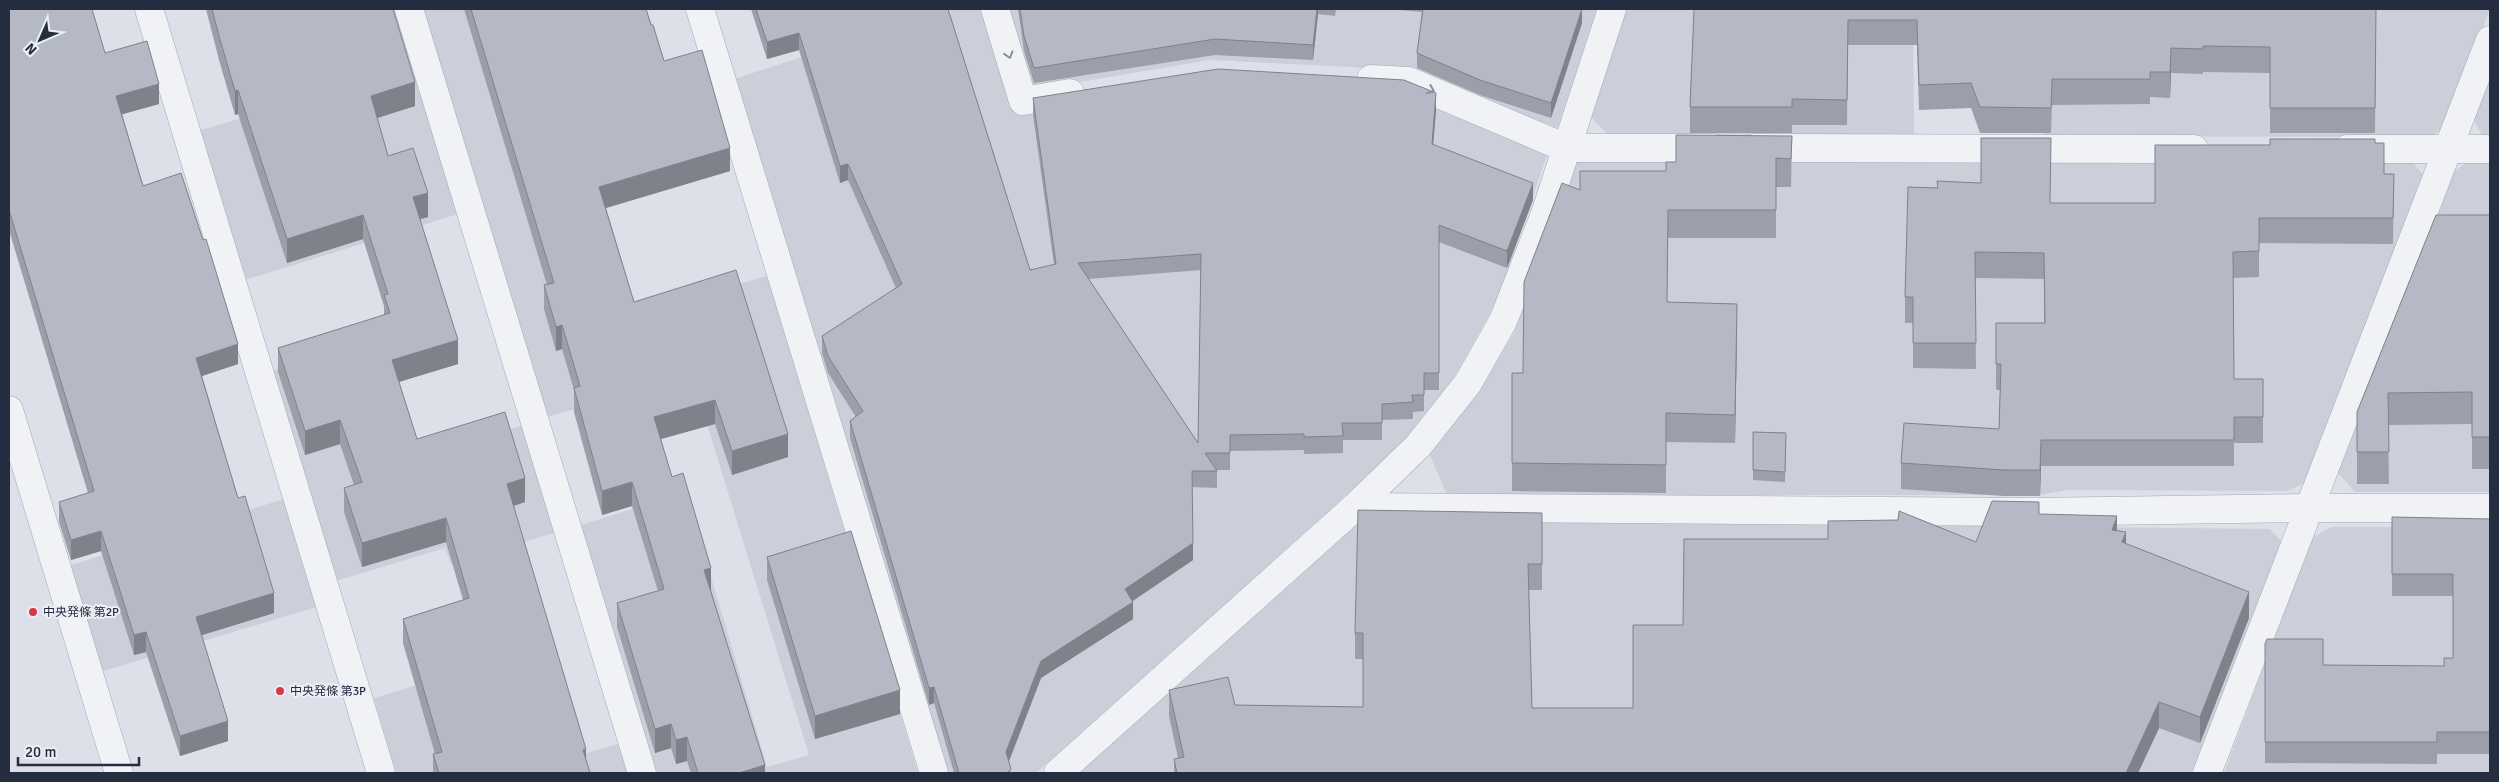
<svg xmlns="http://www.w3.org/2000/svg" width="2499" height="782" viewBox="0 0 2499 782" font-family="Signika,'Noto Sans JP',sans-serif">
  <rect width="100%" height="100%" fill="#dde0e8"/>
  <g fill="#cbcfda">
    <path d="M277,9H394L458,214L245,280L198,131L305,99Z"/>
    <path d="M423,9H540L653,387L547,417Z"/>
    <path d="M950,9H981L1012,110L1224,84L1404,90L1547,155L1499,297L1454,377L1407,437L1334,506L1036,773H946L734,79Z"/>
    <path d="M1007,9H1597L1556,132L1409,70L1210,60L1031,90Z"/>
    <path d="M1624,9H1913L1914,135L1607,134L1589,115Z"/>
    <path d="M2046,9H2490L2447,123L2432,137L2044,136Z"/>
    <path d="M2490,74V137H2483L2473,119Z"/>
    <path d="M1583,157L2411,160L2424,176L2306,483L2286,491L2067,490L2040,495H1447L1428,451L1484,384L1514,333L1575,164Z"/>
    <path d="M2470,160H2490V492H2355L2338,473L2453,172Z"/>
    <path d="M767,276L918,773H657L581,525L686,492L767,767L809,755L670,304Z"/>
    <path d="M381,337L419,458L523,425L557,532L451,564L445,548L336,581L272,371Z"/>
    <path d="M284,499L316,607L100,672L68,566Z"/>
    <path d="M1359,519L2270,529L2283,543L2195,773H1078Z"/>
    <path d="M2332,527H2490V773H2224L2312,538Z"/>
    <path d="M481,666L513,773H396L374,698Z"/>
    <path d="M621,743L630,773H521Z"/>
  </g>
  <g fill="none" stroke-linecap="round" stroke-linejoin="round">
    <g stroke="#a2a7b2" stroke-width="29">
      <g id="minor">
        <path d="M149,9L381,773"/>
        <path d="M409,9L642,773"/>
        <path d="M700,9L934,773"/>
        <path d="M995,9L1023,101L1070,93"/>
        <path d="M1371,79L1408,81L1566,148H1714"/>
        <path d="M1754,148L2194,149"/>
        <path d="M2347,149H2490"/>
        <path d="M9,410L119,773"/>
        <path d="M1355,507L2029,512L2311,508H2490"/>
        <path d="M1058,773L1355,507L1418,446L1468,383L1503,321L1545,214L1612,9"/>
        <path d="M2207,773L2490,40"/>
      </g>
    </g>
    <use href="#minor" stroke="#f0f2f6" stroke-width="28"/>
  </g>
  <g fill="#9b9fa9" fill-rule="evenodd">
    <path d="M9,9L105,53L159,104L122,114L143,186L238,364L202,376L238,498L274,613L201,635L228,741L180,756L146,652L134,655L101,551L71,560L59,522V502L88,493L9,230Z"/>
    <path d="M206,9H393L415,106L377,118L388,156L428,217L420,219L458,364L399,382L417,439L525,502L513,506L590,773H433V754H435L403,643V619L463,600L446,542L362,567L344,512V488L354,485L340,444L305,455L278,372V348L384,315V306L363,239L287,263L238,114L235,115L219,60Z"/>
    <path d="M464,9H646L664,61L730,171L606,208L634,302L788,457L732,475L715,424L660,439L672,477L711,590L765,773H691L687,761L676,764L671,748L655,753L617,627V603L658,591L632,506L602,515L574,412V390L562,349L556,351L544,309V285H547Z"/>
    <path d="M751,9H948L1030,270L1054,265L1033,115V98L1436,110L1433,144L1533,200L1507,268L1439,242V390H1424V411L1413,412V419L1382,420V440H1343V453L1304,454V450L1230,451V470H1216L1217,471V488L1192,487L1193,560L1133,601V619L1041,678L1009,761L1011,773H954L934,703L929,705L850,438V421L856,417L828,373L822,353V336L896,288L848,180L840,183L799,50L767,59ZM1201,270L1198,443L1088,279Z"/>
    <path d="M1018,9H1336L1335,16L1318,14L1313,60L1215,55L1034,83L1024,51Z"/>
    <path d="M1387,9H1582V23L1551,118L1480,95L1417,68V53L1422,12Z"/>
    <path d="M1694,9H2376L2375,133H2270V73L2203,72V74L2171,73L2170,98L2150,97V104L2052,105L2051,133H1980L1971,108L1919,110L1917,45H1848L1847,125H1792V133H1690V107Z"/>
    <path d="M1792,136L1791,187H1776V238H1668L1667,302L1737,333L1735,443L1666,442V493L1512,491V373H1523L1580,190L1666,171L1676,162Z"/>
    <path d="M2375,143L2384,174H2394L2393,244L2259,243V277L2233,278L2234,379H2263V443H2234V466H2041L2040,496H2004L1901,489V463L1999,429L2000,390H1996V323H2044V279L1975,278L1976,369L1913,368V323H1905V297L1937,188L1981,183L2051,203H2155L2270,145Z"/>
    <path d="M2490,215V469H2472V424L2388,425L2389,484H2357V412Z"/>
    <path d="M1753,432L1786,433L1785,482L1753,480Z"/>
    <path d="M1542,513V590H1529L1532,708H1633L1683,625L1976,542L2039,514L2117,531L2126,544L2249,618L2200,743L2159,728L2138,773H1174V759L1178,758L1169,716V690L1235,705L1363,707V659H1355V633Z"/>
    <path d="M2392,517L2490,519V754H2437V764L2265,763V644L2323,665L2444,666L2453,658V596H2392Z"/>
    <path d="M767,557L900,714L815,739L767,580Z"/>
  </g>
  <g fill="#7e828a">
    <path d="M1317,9H1318V14L1313,60V45Z"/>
    <path d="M1582,9V23L1551,118V103Z"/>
    <path d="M799,33V50L767,59V42Z"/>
    <path d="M2171,48V73L2170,98V72Z"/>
    <path d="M415,82V106L371,120V96Z"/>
    <path d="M159,84V104L116,116V96Z"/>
    <path d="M238,90V114L235,115V91Z"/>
    <path d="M1436,93V110L1432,160V144Z"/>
    <path d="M730,148V171L599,210V187Z"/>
    <path d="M848,164V180L840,183V166Z"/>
    <path d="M1533,183V200L1507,268V251Z"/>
    <path d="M428,193V217L413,221V197Z"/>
    <path d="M363,215V239L287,263V239Z"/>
    <path d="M1737,304V333L1735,443V415Z"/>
    <path d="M562,325V349L556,351V327Z"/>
    <path d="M458,340V364L392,384V360Z"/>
    <path d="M238,344V364L196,378V358Z"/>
    <path d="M715,400V424L654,441V417Z"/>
    <path d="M340,420V444L305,455V431Z"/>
    <path d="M788,434V457L732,475V451Z"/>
    <path d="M2041,440V466L2040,496V470Z"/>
    <path d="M525,478V502L507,508V484Z"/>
    <path d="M632,482V506L602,515V491Z"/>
    <path d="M2117,516V542L2112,530Z"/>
    <path d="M446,518V542L362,567V543Z"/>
    <path d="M101,531V551L71,560V540Z"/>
    <path d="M2126,532V558L2122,542Z"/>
    <path d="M1193,543V560L1125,606V589Z"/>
    <path d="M711,568V592L704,570Z"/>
    <path d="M2249,592V618L2200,743V717Z"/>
    <path d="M274,593V613L196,637V617Z"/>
    <path d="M1133,602V619L1041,678L1006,769V752L1041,661Z"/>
    <path d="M146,632V652L134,655V635Z"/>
    <path d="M934,687V703L929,705V688Z"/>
    <path d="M900,690V714L815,739V716Z"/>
    <path d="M2159,702V728L2138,773H2126Z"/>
    <path d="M228,721V741L180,756V736Z"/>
    <path d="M671,724V748L655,753V729Z"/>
    <path d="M687,737V761L676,764V740Z"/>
    <path d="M586,749V773L583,750Z"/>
    <path d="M765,765V773H739Z"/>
  </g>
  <g fill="#b4b9c5" stroke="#7e828a" fill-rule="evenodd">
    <path d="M9,9H92L105,53L147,41L159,84L116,96L143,186L181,173L203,240L206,239L238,344L196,358L238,498L245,496L274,593L196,617L228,721L180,736L146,632L134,635L101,531L71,540L59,502L94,491L9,210Z"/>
    <path d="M212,9H393L415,82L371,96L388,156L413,148L428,193L413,197L458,340L392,360L417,439L505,412L525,478L507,484L586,749L583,750L590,773H439L433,754L442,752L403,619L469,598L446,518L362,543L344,488L362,482L340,420L305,431L278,348L390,313L384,295L388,294L363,215L287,239L238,90L235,91L219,36Z"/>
    <path d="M471,9H646L651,25H653L664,61L702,50L730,148L599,187L634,302L736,270L788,434L732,451L715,400L654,417L672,477L683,473L711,568L704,570L765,765L739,773H698L687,737L676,740L671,724L655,729L617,603L664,589L632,482L602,491L574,388L580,386L562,325L556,327L544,285L554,283Z"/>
    <path d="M756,9H948L1030,270L1056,264L1033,98L1218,69L1404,80L1436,93L1432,144L1533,183L1507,251L1439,225V373H1424V395H1412L1413,402L1382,404V423H1342L1343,436L1304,437V434L1230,435V453H1205L1217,471H1192L1193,543L1125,589L1133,602L1041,661L1006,752L1011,769L1007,773H959L934,687L929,688L850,421L863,411L828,356L822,336L902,284L848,164L840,166L799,33L767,42ZM1201,254L1198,443L1078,263Z"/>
    <path d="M1020,9H1317L1313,45L1215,39L1034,68L1024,36Z"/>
    <path d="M1423,9H1582L1551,103L1480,80L1417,53Z"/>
    <path d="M1694,9H2376L2375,108H2270V47L2203,46V49L2171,48L2170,72H2150V79H2052L2051,108L1980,107L1971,83L1919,85L1917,20H1848L1847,100L1792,99V107H1690Z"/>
    <path d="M1676,135L1792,136L1791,159L1776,158V210H1668L1667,302L1737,304L1735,415L1666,413V465L1512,463V373H1523L1524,282L1562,183L1580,190V171H1666V162H1676Z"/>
    <path d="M1981,138H2051L2050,203H2155V145H2270V139H2375V143H2384V174H2394L2393,218H2259V251L2233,252L2234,379H2263V417H2234V440H2041L2040,470H2004L1901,463L1904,423L1999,429L2001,364H1996V323H2045L2044,253L1975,252L1976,343H1913V297H1905L1908,187L1938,188L1937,181L1981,183Z"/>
    <path d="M2436,215H2490V437H2472V392L2388,393L2389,452H2357V412Z"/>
    <path d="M1753,432L1786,433L1785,472L1753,470Z"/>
    <path d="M1992,501L2039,502V514L2117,516L2112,530L2126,532L2122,542L2249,592L2200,717L2159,702L2126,773H1177L1174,759L1184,757L1169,690L1228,677L1235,705L1363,707V633H1355L1358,510L1542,513V564H1528L1532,708H1633V625H1683L1684,539H1828V521L1898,520L1899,511L1976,542Z"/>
    <path d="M2392,517L2490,519V732H2437V742H2265V644L2267,639H2323V665L2444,666V658H2453V574H2392Z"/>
    <path d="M851,531L900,690L815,716L767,557Z"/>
  </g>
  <defs><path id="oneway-chevron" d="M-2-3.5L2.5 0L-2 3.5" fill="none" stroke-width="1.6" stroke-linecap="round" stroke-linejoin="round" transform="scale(1.25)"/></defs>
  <g stroke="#8a909b">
    <use href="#oneway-chevron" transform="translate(1009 55) rotate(73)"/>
    <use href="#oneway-chevron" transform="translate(1431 90) rotate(23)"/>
  </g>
  <g fill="#d73841" stroke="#eceff6" stroke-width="2">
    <circle cx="33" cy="612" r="5"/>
    <circle cx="280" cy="691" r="5"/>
  </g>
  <g text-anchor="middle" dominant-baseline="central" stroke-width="4" stroke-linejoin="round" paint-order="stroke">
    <g font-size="12" fill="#252d40" stroke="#eceff6" text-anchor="start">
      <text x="43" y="612">中央発條 第2P</text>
      <text x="290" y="691">中央発條 第3P</text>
    </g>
  </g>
  <rect width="2499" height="782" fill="none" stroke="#252d40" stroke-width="20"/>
  <g transform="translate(40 40) rotate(225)" stroke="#eceff6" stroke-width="4" paint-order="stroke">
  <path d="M0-4L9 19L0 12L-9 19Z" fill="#252d40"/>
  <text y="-8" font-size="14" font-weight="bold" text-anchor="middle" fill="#252d40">N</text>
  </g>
  <path d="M18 757v8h121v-8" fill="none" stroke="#252d40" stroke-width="2.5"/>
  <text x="25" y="757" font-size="15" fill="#252d40" stroke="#eceff6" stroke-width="4" paint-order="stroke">20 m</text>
</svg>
